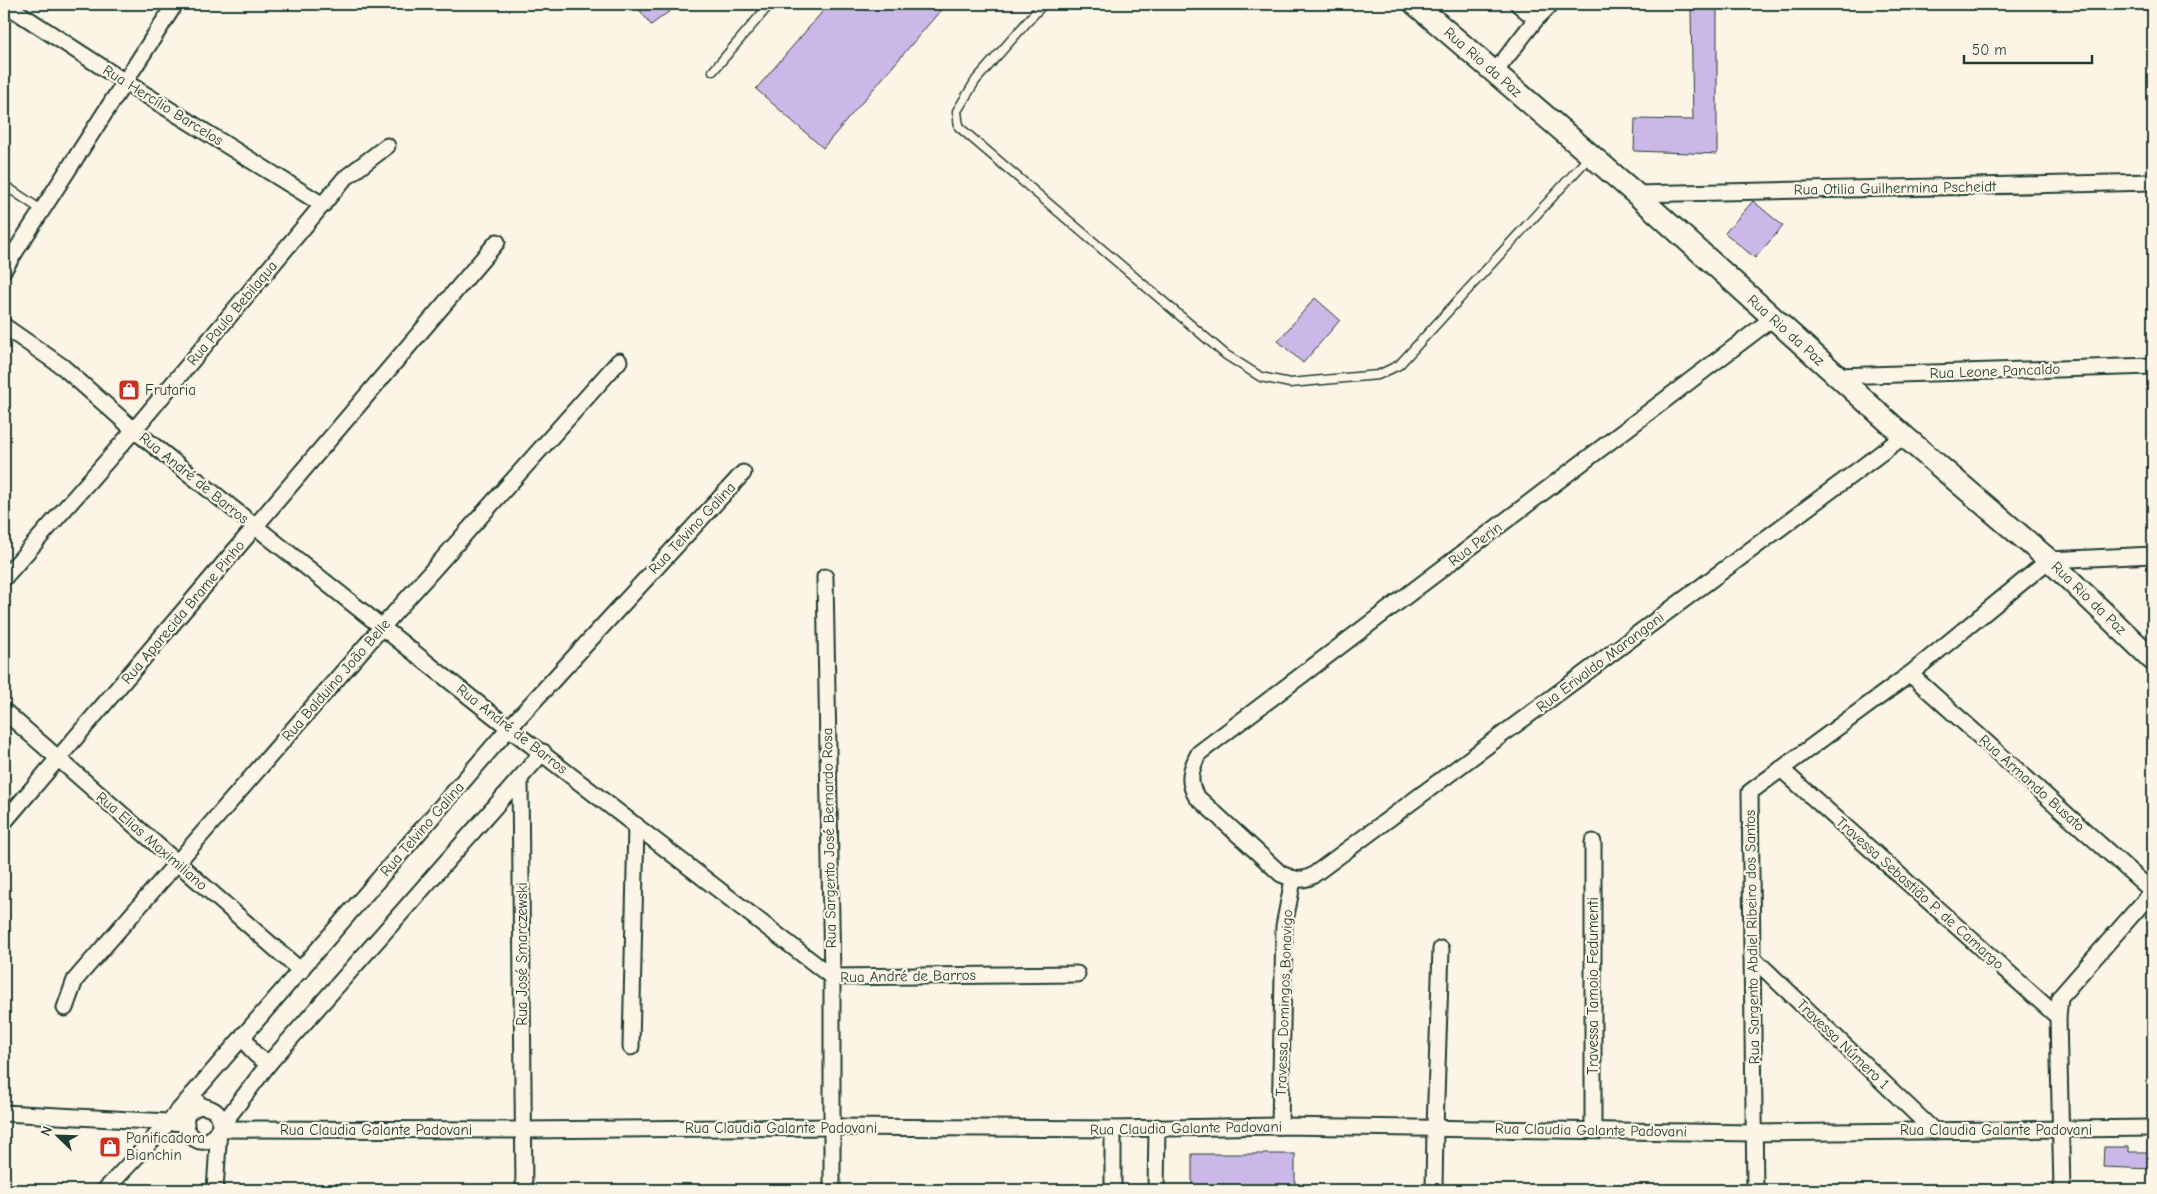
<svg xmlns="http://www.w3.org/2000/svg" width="2157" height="1194" viewBox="0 0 2157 1194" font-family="'Comic Neue',sans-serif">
  <rect width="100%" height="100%" fill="#fcf5e5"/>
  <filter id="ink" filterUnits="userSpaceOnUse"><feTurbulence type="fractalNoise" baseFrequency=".02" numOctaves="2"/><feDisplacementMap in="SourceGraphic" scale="10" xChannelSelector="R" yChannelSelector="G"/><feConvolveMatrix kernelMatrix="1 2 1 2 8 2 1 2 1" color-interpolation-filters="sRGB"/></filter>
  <g filter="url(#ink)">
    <g fill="#cbb8e8" stroke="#1f3d34">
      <path d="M635,4H679L651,25Z"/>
      <path d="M829,4H946L823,148L756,89Z"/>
      <path d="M1691,9H1717V154L1634,151L1635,119L1693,120Z"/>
      <path d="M1753,201L1783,226L1755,258L1725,233Z"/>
      <path d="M1315,298L1340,320L1303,363L1278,341Z"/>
      <path d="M2104,1147H2129V1152H2153V1169L2103,1167Z"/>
      <rect x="1192" y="1154" width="103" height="36"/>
    </g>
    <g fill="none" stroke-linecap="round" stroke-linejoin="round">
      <g stroke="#1f3d34" stroke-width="11">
        <g id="service">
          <path d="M1043,4L976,80L957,111L959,127L1226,355L1261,377L1290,383L1378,375L1399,365L1590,156"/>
          <path d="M713,71L770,4"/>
          <path d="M4,185L43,211"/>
        </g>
      </g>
      <g stroke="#1f3d34" stroke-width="19">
        <g id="minor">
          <path d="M5,4L125,82L323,205"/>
          <path d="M1518,4L1536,19"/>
          <path d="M1495,72L1536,19L1551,4"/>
          <path d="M1636,194L2153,182"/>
          <path d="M4,269L175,4"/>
          <path d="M1773,318L1199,753C1191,768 1187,781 1196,796L1281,874C1293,879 1300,882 1312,876L1904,436"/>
          <path d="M4,326L63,367L134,430L509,728L832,977L1077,974"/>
          <path d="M1837,376L2153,366"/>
          <path d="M825,577L832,977V1190"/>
          <path d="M4,578L134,430L344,179L387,146"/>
          <path d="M1910,674L2153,892"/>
          <path d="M4,711L301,971"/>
          <path d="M1781,769L2058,1017"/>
          <path d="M520,778L524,1190"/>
          <path d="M4,822L497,242"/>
          <path d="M1593,842V1130"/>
          <path d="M1752,957L1934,1131"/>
          <path d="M65,1008L75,980L382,627L619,361"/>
          <path d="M244,1034C249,1049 255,1058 270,1062"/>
          <path d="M631,1047L636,825"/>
          <path d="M192,1095C195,1099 199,1105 203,1106C208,1108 213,1108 217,1113C221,1119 221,1126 217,1132C200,1161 164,1114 202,1106"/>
          <path d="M4,1113L186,1123"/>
          <path d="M1280,1126L1284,926L1293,880"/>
          <path d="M219,1129L523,1130L832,1127L1113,1129L1280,1126L1755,1133L2153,1128"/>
          <path d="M219,1129L270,1062L543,752"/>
          <path d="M1113,1129V1190"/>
          <path d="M105,1190L169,1122L509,728L743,473"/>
          <path d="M215,1190L219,1129"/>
          <path d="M1156,1190L1157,1127"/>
          <path d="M1434,1190L1435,1128L1441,949"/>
          <path d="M1755,1190L1750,792L1910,674L2049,560L2153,555"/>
          <path d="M2062,1190L2058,1017L2060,997L2153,891"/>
        </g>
      </g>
      <g stroke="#1f3d34" stroke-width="25">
        <path id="secondary" d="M1415,4L1636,194L1904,436L2049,560L2153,660"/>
      </g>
      <use href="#service" stroke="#fcf5e5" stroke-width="8"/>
      <use href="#minor" stroke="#fcf5e5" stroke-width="15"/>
      <use href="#secondary" stroke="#fcf5e5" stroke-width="21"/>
    </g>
  </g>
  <defs>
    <g id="shop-square" transform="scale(1.125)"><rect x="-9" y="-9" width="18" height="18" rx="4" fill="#c8321e" stroke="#fcf5e5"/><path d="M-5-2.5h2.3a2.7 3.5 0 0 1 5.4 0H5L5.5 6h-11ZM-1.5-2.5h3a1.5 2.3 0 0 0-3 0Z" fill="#fff"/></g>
  </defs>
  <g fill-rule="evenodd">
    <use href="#shop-square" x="129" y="390"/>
    <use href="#shop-square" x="110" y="1147"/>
  </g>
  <g text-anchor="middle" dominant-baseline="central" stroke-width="4.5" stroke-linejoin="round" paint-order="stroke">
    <g font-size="15" fill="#1f3d34" stroke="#fcf5e5">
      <text transform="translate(1483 62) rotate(41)">Rua Rio da Paz</text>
      <text transform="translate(163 105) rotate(32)">Rua Hercílio Barcelos</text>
      <text transform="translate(1895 188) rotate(-1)">Rua Otilia Guilhermina Pscheidt</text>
      <text transform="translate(232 313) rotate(-50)">Rua Paulo Bebilaqua</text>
      <text transform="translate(1786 330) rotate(42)">Rua Rio da Paz</text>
      <text transform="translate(1995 371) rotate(-2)">Rua Leone Pancaldo</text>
      <text transform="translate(194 478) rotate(39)">Rua André de Barros</text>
      <text transform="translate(692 528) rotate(-47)">Rua Telvino Galina</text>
      <text transform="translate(1475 544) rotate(-37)">Rua Perin</text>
      <text transform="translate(2089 598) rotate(44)">Rua Rio da Paz</text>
      <text transform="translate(183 612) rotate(-50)">Rua Aparecida Brame Pinho</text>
      <text transform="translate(1600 662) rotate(-37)">Rua Erivaldo Marangoni</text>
      <text transform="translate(336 680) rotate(-49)">Rua Balduino João Belle</text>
      <text transform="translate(512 729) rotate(38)">Rua André de Barros</text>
      <text transform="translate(2032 783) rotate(42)">Rua Armando Busato</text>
      <text transform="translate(422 829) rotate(-49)">Rua Telvino Galina</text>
      <text transform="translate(829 838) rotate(-91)">Rua Sargento José Bernardo Rosa</text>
      <text transform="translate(152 841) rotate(41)">Rua Elias Maximiliano</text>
      <text transform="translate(1920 893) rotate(42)">Travessa Sebastião P. de Camargo</text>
      <text transform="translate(1752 937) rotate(-91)">Rua Sargento Abdiel Ribeiro dos Santos</text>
      <text transform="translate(522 954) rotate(-90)">Rua José Smarczewski</text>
      <text transform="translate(908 976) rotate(-1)">Rua André de Barros</text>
      <text transform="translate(1593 986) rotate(-90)">Travessa Tamoio Fedumenti</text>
      <text transform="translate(1284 1003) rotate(-88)">Travessa Domingos Bonavigo</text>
      <text transform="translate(1843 1044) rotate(44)">Travessa Número 1</text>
      <text x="781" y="1128">Rua Claudia Galante Padovani</text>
      <text transform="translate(1186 1128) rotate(-1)">Rua Claudia Galante Padovani</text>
      <text x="376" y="1130">Rua Claudia Galante Padovani</text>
      <text transform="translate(1591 1130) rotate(1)">Rua Claudia Galante Padovani</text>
      <text x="1996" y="1130">Rua Claudia Galante Padovani</text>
    </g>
    <g font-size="15" fill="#1f3d34" stroke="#fcf5e5" text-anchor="start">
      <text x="145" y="390">Frutaria</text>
      <text x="126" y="1138">Panificadora<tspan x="126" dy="17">Bianchin</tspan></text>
    </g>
  </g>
  <rect width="2157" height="1194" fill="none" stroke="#fcf5e5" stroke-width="20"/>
  <rect x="10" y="10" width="2137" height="1174" fill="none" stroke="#1f3d34" stroke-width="2" filter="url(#ink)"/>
  <g transform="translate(58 1136) rotate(293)" stroke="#fcf5e5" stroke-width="4" paint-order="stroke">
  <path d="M0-4L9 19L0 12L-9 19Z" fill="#1f3d34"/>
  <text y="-8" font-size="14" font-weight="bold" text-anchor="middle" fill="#1f3d34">N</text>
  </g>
  <path d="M1964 55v8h128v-8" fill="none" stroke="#1f3d34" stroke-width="2.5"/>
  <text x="1972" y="55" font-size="15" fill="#1f3d34" stroke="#fcf5e5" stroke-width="4" paint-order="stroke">50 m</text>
</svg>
